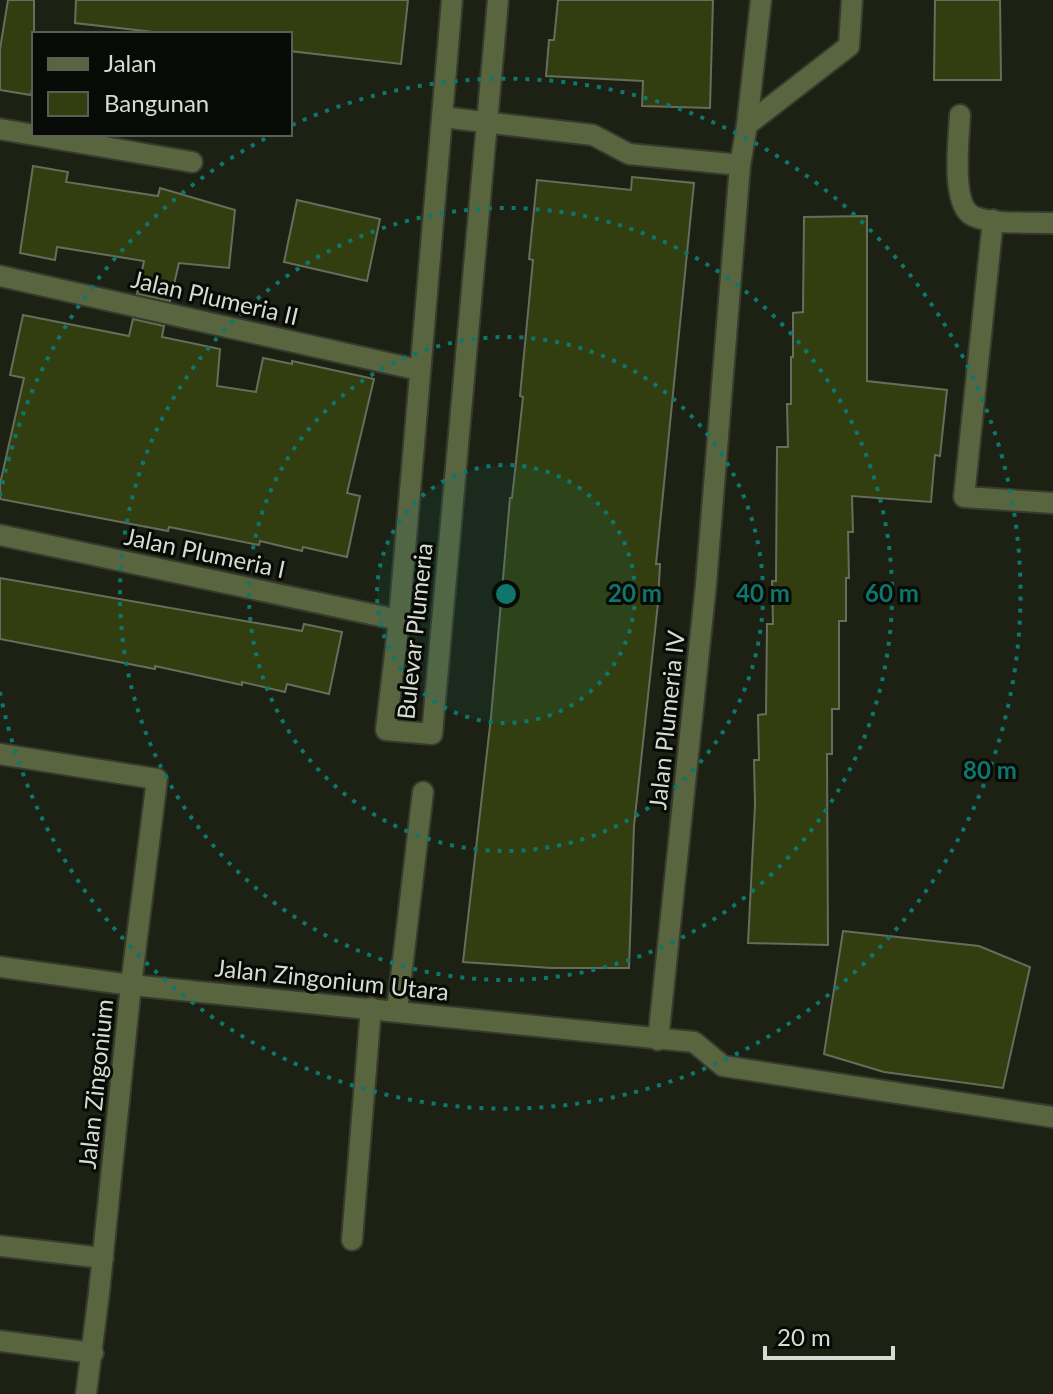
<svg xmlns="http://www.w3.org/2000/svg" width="1053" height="1394" viewBox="0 0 1053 1394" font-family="Lato,sans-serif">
  <rect width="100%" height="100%" fill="#1c2113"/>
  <g fill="#323e0f" stroke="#676d5c" stroke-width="2">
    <path d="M8,0H34V77L31,95L0,90V49Z"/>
    <path d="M76,0H408L401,64L290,51V34H171L75,23Z"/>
    <path d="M558,0H713L710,108L642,106L643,81L546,76L549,40H554Z"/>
    <path d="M935,0H1000L1001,80H934Z"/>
    <path d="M33,166L68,172L66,182L158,196L160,188L235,210L229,268L179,263L170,301L137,294L144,261L57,247L55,260L20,253Z"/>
    <path d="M632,177L694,183L656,564H660L658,603L634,826L629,968H551L463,962L491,717L510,498H512L523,397L520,396L533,260L529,259L537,180L631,190Z"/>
    <path d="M297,200L380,219L367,281L284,262Z"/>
    <path d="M867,216V381L947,390L940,456L935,455L931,502L852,496L853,532H848L849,578H846V621H839V709H832V754H827L828,945L748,943L755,805L754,760H759L758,715L766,714L767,624H773L772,581H776L777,447H788L787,404H791V357H793V313L803,312L804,217Z"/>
    <path d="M23,315L129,336L133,319L164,326L162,337L220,349L217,386L256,392L263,358L292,364V361L374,379L347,493L360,496L347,557L303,547L302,551L260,541L259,545L169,527L168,531L0,499V484L24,378L10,375Z"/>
    <path d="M0,578L302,631L304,624L342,632L329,694L287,684L285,692L242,682V685L155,666V669L0,639Z"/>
    <path d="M843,931L979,946L1030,967L1003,1088L884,1072L824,1054Z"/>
  </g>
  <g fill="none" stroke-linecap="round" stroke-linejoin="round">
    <g stroke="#363b2e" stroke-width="24">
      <g id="minor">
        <path d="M452,0L399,620L386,730L432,734L498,0"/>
        <path d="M960,115C959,137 950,205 973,216C992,225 1031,222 1053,223"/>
        <path d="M442,117L593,135L629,154L740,165L747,125L761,0"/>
        <path d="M747,125L849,46L852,0"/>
        <path d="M0,129L192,162"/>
        <path d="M993,220L964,497L1053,503"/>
        <path d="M0,276L419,370"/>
        <path d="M0,535L399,620"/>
        <path d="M0,754L157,779L131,985L99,1293L86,1394"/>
        <path d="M0,967L131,985L694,1042L723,1066L1053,1117"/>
        <path d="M397,1011L423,792"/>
        <path d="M658,1040L706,584L740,165"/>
        <path d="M352,1240L371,1008"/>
        <path d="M0,1246L103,1258"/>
        <path d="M0,1341L93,1353"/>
      </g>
    </g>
    <use href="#minor" stroke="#59653f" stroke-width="20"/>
  </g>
  <circle cx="506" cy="594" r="129" fill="#0f766e" fill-opacity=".12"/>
  <g fill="none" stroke="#0f766e" stroke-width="4" stroke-dasharray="4 8">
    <circle cx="506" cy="594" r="129"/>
    <circle cx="506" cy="594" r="257"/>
    <circle cx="506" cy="594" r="386"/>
    <path d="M0 496A515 515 0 0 1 272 135M292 125A515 515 0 1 1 0 692"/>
  </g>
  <g text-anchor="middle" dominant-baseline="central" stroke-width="6" stroke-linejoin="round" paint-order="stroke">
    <g font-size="24" fill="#d8dbd2" stroke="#080a05">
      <text transform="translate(215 297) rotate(13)">Jalan Plumeria II</text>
      <text transform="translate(205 552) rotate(12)">Jalan Plumeria I</text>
      <text transform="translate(414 631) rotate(-84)">Bulevar Plumeria</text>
      <text transform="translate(666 720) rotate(-84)">Jalan Plumeria IV</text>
      <text transform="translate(332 979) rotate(6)">Jalan Zingonium Utara</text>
      <text transform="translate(95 1084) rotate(-84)">Jalan Zingonium</text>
    </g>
  </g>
  <circle cx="506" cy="594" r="12" fill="#0f766e" stroke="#080a05" stroke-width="4"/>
  <g font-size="24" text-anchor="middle" font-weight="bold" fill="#0f766e" stroke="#080a05" stroke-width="6" stroke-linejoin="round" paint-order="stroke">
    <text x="635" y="602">20 m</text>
    <text x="763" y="602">40 m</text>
    <text x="892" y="602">60 m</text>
    <text x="990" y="779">80 m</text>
  </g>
  <rect x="32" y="32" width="260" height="104" fill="#080a05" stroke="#5b5e57" stroke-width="2"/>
  <rect x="48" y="58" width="40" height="12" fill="#59653f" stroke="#5b5e57" stroke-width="2"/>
  <text x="104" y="72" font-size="24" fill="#d8dbd2">Jalan</text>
  <rect x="48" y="92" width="40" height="24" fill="#323e0f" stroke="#5b5e57" stroke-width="2"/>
  <text x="104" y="112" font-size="24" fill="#d8dbd2">Bangunan</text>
  <path d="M765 1346v12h128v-12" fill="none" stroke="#d8dbd2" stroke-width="4"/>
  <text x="777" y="1346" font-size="24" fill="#d8dbd2" stroke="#080a05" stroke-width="6" paint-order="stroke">20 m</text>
</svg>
